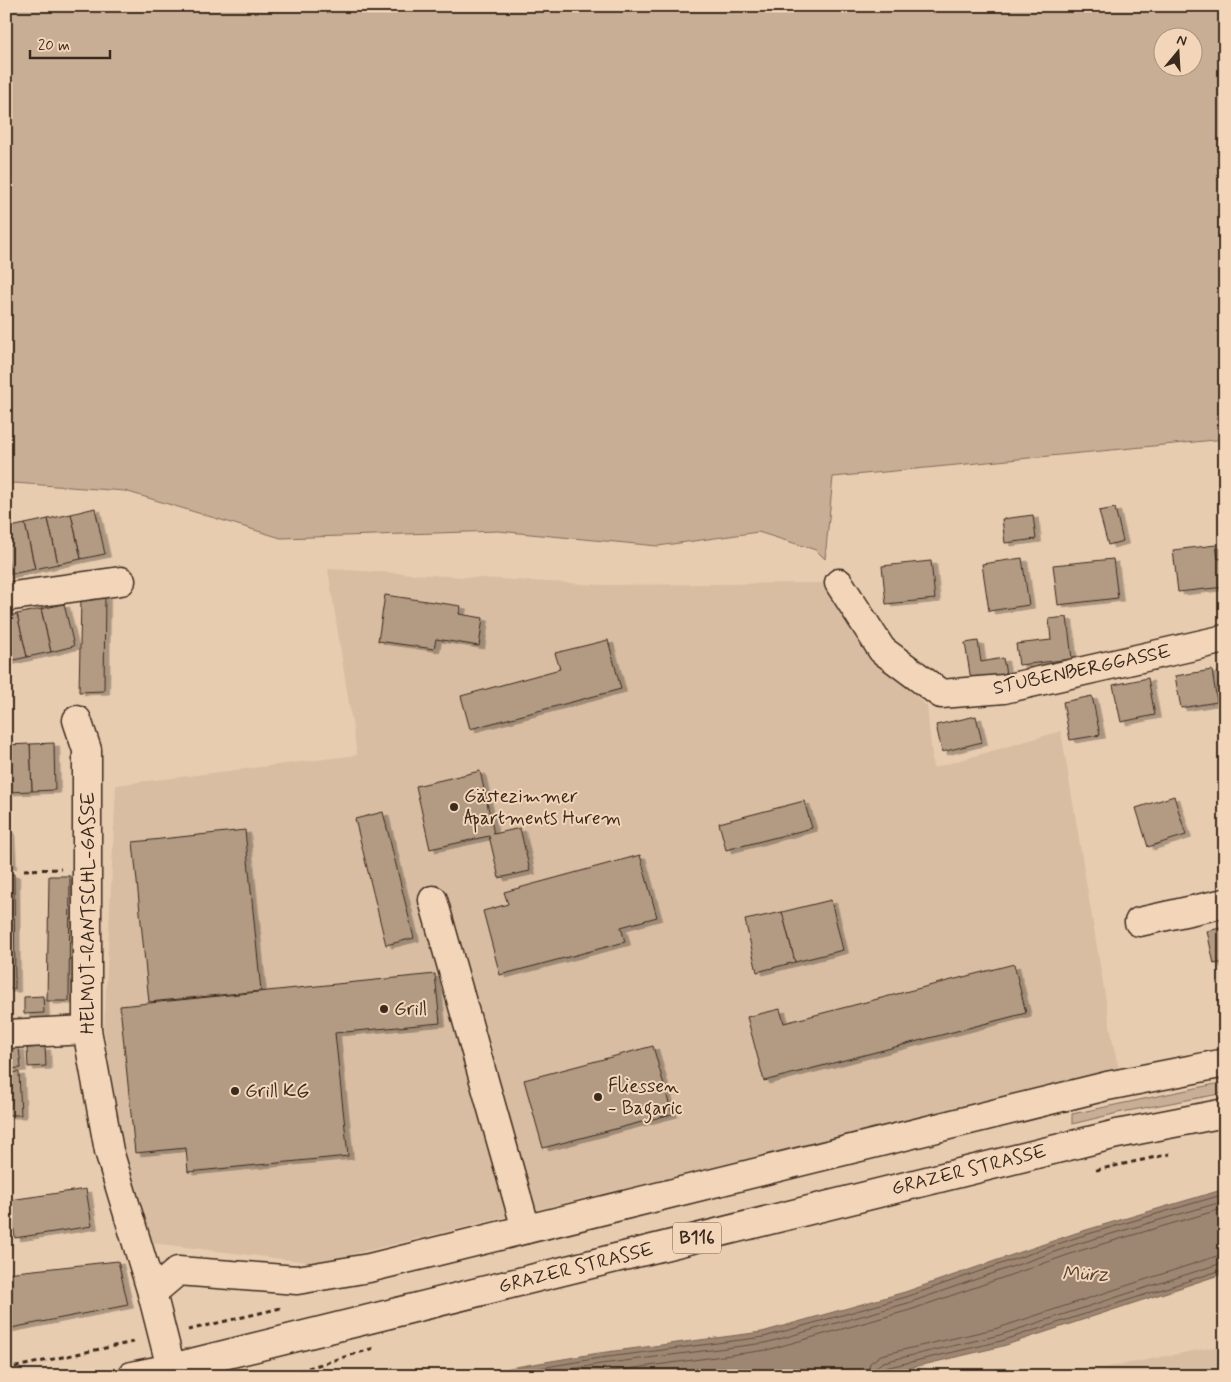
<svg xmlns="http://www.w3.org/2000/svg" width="1231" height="1382" viewBox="0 0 1231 1382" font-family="Mynerve,sans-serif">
  <defs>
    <filter id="shadow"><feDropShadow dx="5.5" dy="3" stdDeviation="0" flood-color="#0004"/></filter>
  </defs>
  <rect width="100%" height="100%" fill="#e8ccb0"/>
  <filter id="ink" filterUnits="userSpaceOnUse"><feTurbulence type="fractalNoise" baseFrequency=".02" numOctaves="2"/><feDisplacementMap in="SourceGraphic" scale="10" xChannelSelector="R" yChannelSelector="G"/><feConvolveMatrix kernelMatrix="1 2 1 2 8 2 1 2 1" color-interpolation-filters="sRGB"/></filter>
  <g filter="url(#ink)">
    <g fill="#d8bda2">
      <path d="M328,569L602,585L823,583L866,652L927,706L933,768L1061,731L1114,1049L1119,1069L316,1263L152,1243L123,1156L104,1029L116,785L357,755Z"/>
      <path d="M1225,1345V1376H1061Z"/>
    </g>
    <g fill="#c8ae95" stroke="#826c5a" fill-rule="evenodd">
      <path d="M6,6H1225V439L833,477L825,559L816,550L758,532L658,546L498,531L281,538L125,491L14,483L6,485ZM1164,38H1194V68H1164Z"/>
      <path d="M1225,1082V1093L1122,1112L1072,1124V1114Z"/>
    </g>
    <path fill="#9e8772" stroke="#766250" d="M1225,1189V1273L1003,1346L876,1376H462L599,1353L762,1332L905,1292L1076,1233Z"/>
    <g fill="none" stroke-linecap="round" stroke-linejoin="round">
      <g stroke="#634f40" stroke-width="1">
        <path d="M492,1376L600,1358L764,1337L906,1297L1078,1237L1225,1194"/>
        <path d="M530,1376L601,1364L765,1343L908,1303L1080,1243L1225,1201"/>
        <path d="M575,1376L767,1350L910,1310L1082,1250L1225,1208"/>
        <path d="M867,1376L870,1363L881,1355L998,1328L1217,1256L1225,1255"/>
        <path d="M874,1376L876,1367L883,1362L1000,1335L1225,1262"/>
        <path d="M881,1376V1371L885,1368L1001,1341L1225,1269"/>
      </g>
    </g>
    <g fill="#b29a83" stroke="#3b2a1e" filter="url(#shadow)">
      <path d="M95,508L105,554L81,559L71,514Z"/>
      <path d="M1115,508L1123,541L1108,545L1099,511Z"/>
      <path d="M71,514L81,559L58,564L48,519Z"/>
      <path d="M1033,515L1036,539L1005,543L1002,519Z"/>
      <path d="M48,519L58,564L35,569L25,524Z"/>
      <path d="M25,524L35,569L11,574L6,551V528Z"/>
      <path d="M1216,545L1218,559L1225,558V587L1178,592L1173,550Z"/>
      <path d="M6,551L11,574L6,576Z"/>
      <path d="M1022,558L1029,605L989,611L982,564Z"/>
      <path d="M1113,559L1118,598L1058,605L1053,565Z"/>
      <path d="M931,561L935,599L886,604L882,566Z"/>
      <path d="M105,592L104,691L79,692L81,598Z"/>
      <path d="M385,595L461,606L459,614L483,618L479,646L436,639L434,649L378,641Z"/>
      <path d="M64,604L74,646L51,652L41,609Z"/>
      <path d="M41,609L51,652L27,657L17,614Z"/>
      <path d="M17,614L27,657L6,662V617Z"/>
      <path d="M1067,617L1072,659L1019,665L1016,644L1051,640L1049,619Z"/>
      <path d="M608,640L621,689L470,729L461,696L560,669L555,653Z"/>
      <path d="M978,641L981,662L1003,658L1006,674L971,680L965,643Z"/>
      <path d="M1212,670L1217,702L1181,708L1175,676Z"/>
      <path d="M1148,678L1155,715L1121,722L1113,685Z"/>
      <path d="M1092,696L1100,735L1070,740L1063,702Z"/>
      <path d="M976,716L982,742L942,752L936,725Z"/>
      <path d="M54,743L55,790L32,791L30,744Z"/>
      <path d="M30,744L32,791L7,792L6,745Z"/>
      <path d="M480,771L494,834L520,828L530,871L499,878L489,836L430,849L416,786Z"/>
      <path d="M1174,796L1186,835L1148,847L1136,808Z"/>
      <path d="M804,801L812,828L726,850L719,823Z"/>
      <path d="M383,812L414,938L386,945L355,819Z"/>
      <path d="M6,830H9L11,866H6Z"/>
      <path d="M245,830L261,991L149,1002L133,842Z"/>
      <path d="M640,855L657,917L621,927L625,942L500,975L483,911L508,904L504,892Z"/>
      <path d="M6,874H14L15,989H6Z"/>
      <path d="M49,876H70L69,1001H47Z"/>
      <path d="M831,900L843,950L795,962L782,912Z"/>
      <path d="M782,912L795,962L757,972L745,920Z"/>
      <path d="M1225,927V962L1214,964L1207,931Z"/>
      <path d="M1014,964L1026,1013L764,1081L747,1017L780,1009L784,1023Z"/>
      <path d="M435,974L440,1023L335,1033L348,1156L188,1172L186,1148L135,1153L120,1006Z"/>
      <path d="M43,996L44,1013L24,1014V997Z"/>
      <path d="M653,1046L672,1114L543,1148L524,1080Z"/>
      <path d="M19,1047L21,1068L6,1069V1048Z"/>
      <path d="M45,1047L46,1066L28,1067L27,1048Z"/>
      <path d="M19,1072L21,1115H6V1073Z"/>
      <path d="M86,1189L92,1226L15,1238L10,1200Z"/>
      <path d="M118,1261L128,1305L6,1329V1273Z"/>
    </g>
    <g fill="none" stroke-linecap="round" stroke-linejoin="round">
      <g stroke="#3b2a1e" stroke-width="31">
        <g id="minor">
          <path d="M839,583L882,650L941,694L1004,689L1225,639"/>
          <path d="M6,597L121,581"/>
          <path d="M77,720L87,750V1030L109,1151L152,1293L171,1368"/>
          <path d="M433,900L526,1229"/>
          <path d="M1139,922L1225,903"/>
          <path d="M6,1034L87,1030"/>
          <path d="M152,1293L178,1271L297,1280L369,1268L1107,1086L1225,1063"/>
        </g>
      </g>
      <g stroke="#3b2a1e" stroke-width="31">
        <path id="major" d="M132,1376L171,1368L1117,1134L1225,1113"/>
      </g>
      <g stroke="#3b2a1e" stroke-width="3" stroke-dasharray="5 4" stroke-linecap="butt">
        <path d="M24,870L61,869"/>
        <path d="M1096,1170L1170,1154"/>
        <path d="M188,1330L281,1308"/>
        <path d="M6,1369L138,1341"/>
        <path d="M282,1376L374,1348"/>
      </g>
      <use href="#minor" stroke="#f3d6b9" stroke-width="28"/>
      <use href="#major" stroke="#f3d6b9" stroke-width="28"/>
    </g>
  </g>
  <g fill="#3b2a1e" stroke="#f3d6b9" stroke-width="2">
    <circle cx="454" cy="807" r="5"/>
    <circle cx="384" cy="1009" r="5"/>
    <circle cx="235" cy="1091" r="5"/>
    <circle cx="598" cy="1097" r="5"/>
  </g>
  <g text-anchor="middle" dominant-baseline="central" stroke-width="4" stroke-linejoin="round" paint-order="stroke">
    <rect fill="#f3d6b9" stroke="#725e4c" stroke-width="1" x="673" y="1222.5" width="48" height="31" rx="4"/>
    <g font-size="18" font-weight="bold" fill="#3b2a1e">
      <text x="697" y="1238">B116</text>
    </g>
    <g font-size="19" fill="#3b2a1e" stroke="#f3d6b9">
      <text transform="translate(1082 670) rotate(-12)">STUBENBERGGASSE</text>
      <text transform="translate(88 913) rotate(-90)">HELMUT-RANTSCHL-GASSE</text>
      <text transform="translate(969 1170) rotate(-14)">GRAZER STRASSE</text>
      <text transform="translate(576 1268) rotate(-14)">GRAZER STRASSE</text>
    </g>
    <g font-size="19" fill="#3b2a1e" stroke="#f3d6b9" text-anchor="start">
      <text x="464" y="796">Gästezimmer<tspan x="464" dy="22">Apartments Hurem</tspan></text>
      <text x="394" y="1009">Grill</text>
      <text x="608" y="1086">Fliessen<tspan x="608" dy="22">- Bagaric</tspan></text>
      <text x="245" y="1091">Grill KG</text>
    </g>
    <g font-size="20" font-style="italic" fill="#544133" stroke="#f3d6b9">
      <text x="1085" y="1274">Mürz</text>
    </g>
  </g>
  <rect width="1231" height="1382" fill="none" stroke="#f3d6b9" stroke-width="25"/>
  <rect x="12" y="12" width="1206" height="1357" fill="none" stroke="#3b2a1e" stroke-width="2" filter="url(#ink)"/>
  <g transform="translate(1178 52) rotate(18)"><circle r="24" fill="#f3d6b9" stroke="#a9917b"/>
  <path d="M0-4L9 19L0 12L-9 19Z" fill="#3b2a1e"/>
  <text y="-8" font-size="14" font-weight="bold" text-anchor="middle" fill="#3b2a1e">N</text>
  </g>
  <path d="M30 50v8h80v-8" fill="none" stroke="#3b2a1e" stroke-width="2.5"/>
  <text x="38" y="50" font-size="15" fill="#3b2a1e" stroke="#f3d6b9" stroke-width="4" paint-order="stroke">20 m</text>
</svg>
